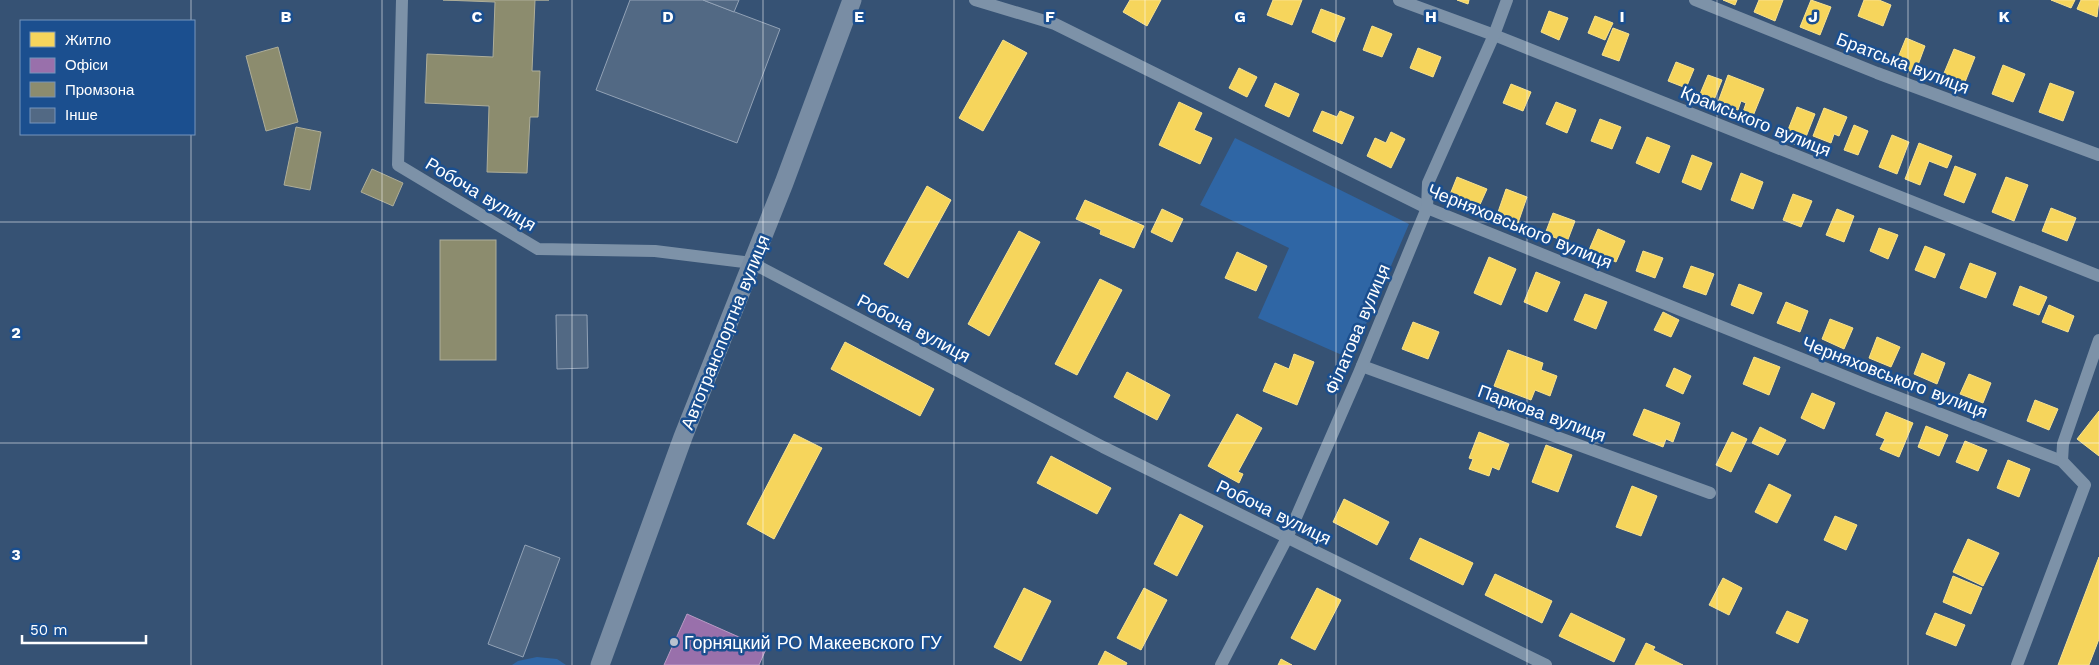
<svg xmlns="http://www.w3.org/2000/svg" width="2099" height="665" viewBox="0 0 2099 665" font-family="'Work Sans',sans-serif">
  <rect width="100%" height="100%" fill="#365274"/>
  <g fill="#2f66a5">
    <path d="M1235,138L1409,224L1351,359L1258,318L1289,248L1200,205Z"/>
    <path d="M537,657L557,659L566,665H512L518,661Z"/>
  </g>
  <g fill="#f6d55c" stroke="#f9e28d">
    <path d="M1130,0H1161L1147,26L1123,12Z"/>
    <path d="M1273,0H1302L1292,25L1267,15Z"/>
    <path d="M1457,0H1469L1468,4Z"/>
    <path d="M1723,0H1737L1735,5Z"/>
    <path d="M1759,0H1783L1775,21L1754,12Z"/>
    <path d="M1811,0L1831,7L1820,35L1800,27Z"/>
    <path d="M1864,0H1879L1891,5L1883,26L1858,16Z"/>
    <path d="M2051,0H2075L2071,8Z"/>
    <path d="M2081,0H2099L2097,17L2077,9Z"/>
    <path d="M1321,9L1345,18L1335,42L1312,32Z"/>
    <path d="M1549,11L1568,18L1559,40L1541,32Z"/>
    <path d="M1595,16L1613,23L1605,40L1588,33Z"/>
    <path d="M1372,26L1392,34L1382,57L1363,50Z"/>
    <path d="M1613,28L1629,34L1619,61L1602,55Z"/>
    <path d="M1906,38L1925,46L1915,73L1895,65Z"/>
    <path d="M1003,40L1027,53L983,131L959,118Z"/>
    <path d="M1418,48L1441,57L1433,77L1410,68Z"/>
    <path d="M1954,49L1975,57L1963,87L1942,78Z"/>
    <path d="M1676,62L1694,69L1686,88L1668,81Z"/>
    <path d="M2003,65L2025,74L2013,102L1992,94Z"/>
    <path d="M1239,68L1257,77L1247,97L1229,88Z"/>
    <path d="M1708,75L1722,80L1714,100L1700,94Z"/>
    <path d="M1728,75L1764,89L1753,116L1743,112L1746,103L1741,101L1738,110L1718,102Z"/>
    <path d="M1275,83L1299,94L1289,117L1265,106Z"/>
    <path d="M2050,83L2074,92L2063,121L2039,112Z"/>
    <path d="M1511,84L1531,92L1523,111L1503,103Z"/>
    <path d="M1179,102L1202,113L1194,130L1212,138L1200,164L1159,145Z"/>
    <path d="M1556,102L1576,110L1567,133L1546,124Z"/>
    <path d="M1797,107L1815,114L1802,147L1784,140Z"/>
    <path d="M1824,108L1847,117L1839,136L1834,134L1831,143L1813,136Z"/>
    <path d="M1322,111L1337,117L1340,111L1354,117L1342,144L1313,131Z"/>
    <path d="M1600,119L1621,127L1612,149L1591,141Z"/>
    <path d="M1854,125L1868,131L1858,155L1844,150Z"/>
    <path d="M1391,132L1405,139L1391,168L1367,156L1375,138L1386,143Z"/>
    <path d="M1892,135L1909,142L1897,174L1879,167Z"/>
    <path d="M1647,137L1670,146L1659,173L1636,163Z"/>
    <path d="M1919,143L1952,156L1947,168L1929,161L1920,185L1905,179Z"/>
    <path d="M1692,155L1712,163L1701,190L1682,182Z"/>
    <path d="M1955,166L1976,174L1964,203L1944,195Z"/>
    <path d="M1741,173L1763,182L1753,209L1731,200Z"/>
    <path d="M1457,177L1487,189L1478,209L1449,197Z"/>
    <path d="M2006,177L2028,185L2014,221L1992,212Z"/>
    <path d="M927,186L951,200L908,278L884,264Z"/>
    <path d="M1506,189L1527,197L1518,223L1497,215Z"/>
    <path d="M1793,194L1812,201L1801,227L1783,220Z"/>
    <path d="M1085,200L1144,226L1134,248L1100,234L1101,230L1076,219Z"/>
    <path d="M2051,208L2076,218L2067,241L2042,231Z"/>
    <path d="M1162,209L1183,219L1172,242L1151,232Z"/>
    <path d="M1837,209L1854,216L1844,242L1826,235Z"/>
    <path d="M1553,213L1575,221L1567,242L1545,234Z"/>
    <path d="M1879,228L1898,235L1888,259L1870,251Z"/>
    <path d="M1598,229L1625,241L1616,262L1589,250Z"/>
    <path d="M1019,231L1040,242L989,336L968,324Z"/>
    <path d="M1925,246L1945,254L1935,278L1915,270Z"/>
    <path d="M1643,251L1663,258L1655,278L1636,271Z"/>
    <path d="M1237,252L1267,266L1256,291L1225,278Z"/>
    <path d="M1489,257L1516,269L1501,305L1474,293Z"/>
    <path d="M1970,263L1996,273L1986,298L1960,288Z"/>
    <path d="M1691,266L1714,274L1706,295L1683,287Z"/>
    <path d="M1536,272L1560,282L1547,312L1524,302Z"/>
    <path d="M1100,279L1122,290L1077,375L1055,364Z"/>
    <path d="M1739,284L1762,293L1753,314L1731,305Z"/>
    <path d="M2020,286L2047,297L2039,315L2013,305Z"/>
    <path d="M1585,294L1607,302L1596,329L1574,320Z"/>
    <path d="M1786,302L1808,311L1800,332L1777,323Z"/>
    <path d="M2049,305L2074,316L2068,332L2042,322Z"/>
    <path d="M1663,312L1679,320L1671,337L1654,330Z"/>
    <path d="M1830,319L1853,328L1844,349L1822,339Z"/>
    <path d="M1413,322L1439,332L1428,359L1402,349Z"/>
    <path d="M1877,337L1900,347L1891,367L1869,358Z"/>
    <path d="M845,342L934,389L920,416L831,369Z"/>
    <path d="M1508,350L1543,363L1541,370L1557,376L1550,396L1535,390L1531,400L1494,386Z"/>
    <path d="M1922,353L1945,363L1937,384L1914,374Z"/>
    <path d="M1294,354L1314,362L1297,405L1263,391L1275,363L1289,369Z"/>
    <path d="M1754,357L1780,367L1769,395L1743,384Z"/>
    <path d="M1674,368L1691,376L1683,394L1666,386Z"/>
    <path d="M1127,372L1170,395L1157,420L1114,397Z"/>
    <path d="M1969,374L1991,383L1983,403L1960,394Z"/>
    <path d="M1812,393L1835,403L1824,429L1801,418Z"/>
    <path d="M2035,400L2058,409L2049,430L2027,421Z"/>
    <path d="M1644,409L1680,423L1673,442L1666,439L1663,447L1633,435Z"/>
    <path d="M2099,411V456L2077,439Z"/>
    <path d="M1886,412L1913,423L1899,457L1880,449L1885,439L1876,435Z"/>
    <path d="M1237,414L1262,428L1238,472L1243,474L1239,483L1208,466Z"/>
    <path d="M1926,426L1948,435L1939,456L1918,447Z"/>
    <path d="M1760,427L1786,440L1778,455L1752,443Z"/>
    <path d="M1479,432L1509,444L1499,470L1492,467L1489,476L1469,469L1473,459L1469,458Z"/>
    <path d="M1732,432L1747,439L1731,472L1716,465Z"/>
    <path d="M794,434L822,448L774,539L747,524Z"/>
    <path d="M1965,441L1987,450L1978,471L1956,462Z"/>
    <path d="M1546,445L1572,455L1558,492L1532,482Z"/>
    <path d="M1051,456L1111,488L1097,514L1037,483Z"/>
    <path d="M2008,460L2030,469L2019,497L1997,488Z"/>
    <path d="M1769,484L1791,495L1777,523L1755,512Z"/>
    <path d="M1632,486L1657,496L1641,536L1616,527Z"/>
    <path d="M1344,499L1389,522L1377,545L1333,522Z"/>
    <path d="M1180,514L1203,526L1177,576L1154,564Z"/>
    <path d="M1835,516L1857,525L1846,550L1824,540Z"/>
    <path d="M1420,538L1473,563L1463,585L1410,559Z"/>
    <path d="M1968,539L1999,553L1983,586L1953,572Z"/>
    <path d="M2099,557V639L2089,665H2058Z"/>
    <path d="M1495,574L1552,601L1542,623L1485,595Z"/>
    <path d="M1953,576L1982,588L1971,614L1943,602Z"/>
    <path d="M1723,578L1742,588L1729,615L1709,605Z"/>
    <path d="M1024,588L1051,601L1021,661L994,647Z"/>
    <path d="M1144,588L1167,600L1141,650L1117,638Z"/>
    <path d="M1317,588L1341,600L1315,650L1291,638Z"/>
    <path d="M1787,611L1808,620L1798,643L1776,633Z"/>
    <path d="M1571,613L1625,639L1614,662L1559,636Z"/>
    <path d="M1935,613L1965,625L1956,646L1926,634Z"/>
    <path d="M1646,643L1655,647L1653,650L1683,665H1635Z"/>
    <path d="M1105,651L1127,663L1126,665H1098Z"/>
    <path d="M1281,659L1292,665H1278Z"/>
  </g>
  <path fill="#9970ab" stroke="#b89bc4" d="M687,614L766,649L759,665H664Z"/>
  <g fill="#8c8c6e" stroke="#aeae9a">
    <path d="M443,0H549H535L532,71H540L538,117H530L527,173L487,172L489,106L425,103L427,54L493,57L495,2Z"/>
    <path d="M278,47L298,122L266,131L246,56Z"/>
    <path d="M296,127L321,132L310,190L284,185Z"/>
    <path d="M372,169L403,183L393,206L361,192Z"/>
    <rect x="440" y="240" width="56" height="120"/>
  </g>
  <g fill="#526984" stroke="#92a2b6">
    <path d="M630,0H703L780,29L737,143L596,90Z"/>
    <path d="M703,0H739L734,12Z"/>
    <path d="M556,315H587L588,368L557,369Z"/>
    <path d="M525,545L560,558L523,657L488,644Z"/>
  </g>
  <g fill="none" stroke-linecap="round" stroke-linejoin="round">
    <g stroke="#7d92a8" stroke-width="12">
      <path d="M402,0L398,165L538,249L655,251L752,263L1103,447L1546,665"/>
      <path d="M975,0L1055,24L1427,208L1874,388L2062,461"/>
      <path d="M1399,0L1494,35L2099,276"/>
      <path d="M1695,0L1877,73L2099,155"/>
      <path d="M1362,366L1710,493"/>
      <path d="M1221,665L1287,538L1359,373L1427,208L1428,183L1494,35L1507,0"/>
      <path d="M2017,665L2085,485L2062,461L2063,444L2099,340"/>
    </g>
    <path stroke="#798da4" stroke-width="19" d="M600,665L683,437L784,183L852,0"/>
  </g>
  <path fill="none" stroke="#fff" stroke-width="1" stroke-opacity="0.55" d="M191,0V21M382,0V665M572,0V665M763,0V665M954,0V665M1145,0V665M1336,0V665M1527,0V665M1717,0V665M1908,0V665M191,134V665M0,222H2099M0,443H2099"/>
  <circle fill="#b9c2ce" stroke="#1b4f8f" stroke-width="2" cx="674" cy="642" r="5"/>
  <g text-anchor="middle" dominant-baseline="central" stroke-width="5" stroke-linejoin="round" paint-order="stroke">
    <g font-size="18" fill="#fff" stroke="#1b4f8f">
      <text transform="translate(1903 63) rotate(21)">Братська вулиця</text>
      <text transform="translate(1756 121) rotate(22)">Крамського вулиця</text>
      <text transform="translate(481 194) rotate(31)">Робоча вулиця</text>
      <text transform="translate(1520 226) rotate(22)">Черняховського вулиця</text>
      <text transform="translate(914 328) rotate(28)">Робоча вулиця</text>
      <text transform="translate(1357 329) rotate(-67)">Філатова вулиця</text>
      <text transform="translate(725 332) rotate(-68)">Автотранспортна вулиця</text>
      <text transform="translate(1895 377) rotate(21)">Черняховського вулиця</text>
      <text transform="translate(1542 413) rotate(20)">Паркова вулиця</text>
      <text transform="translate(1274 512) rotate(26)">Робоча вулиця</text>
    </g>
    <g font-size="18" fill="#fff" stroke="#1b4f8f" text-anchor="start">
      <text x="684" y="642">Горняцкий РО Макеевского ГУ</text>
    </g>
  </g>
  <g font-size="16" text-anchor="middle" font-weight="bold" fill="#fff" stroke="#1b4f8f" stroke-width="5" stroke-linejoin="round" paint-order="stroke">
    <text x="286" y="22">B</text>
    <text x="477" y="22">C</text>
    <text x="668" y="22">D</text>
    <text x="859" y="22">E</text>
    <text x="1050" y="22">F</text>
    <text x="1240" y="22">G</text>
    <text x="1431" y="22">H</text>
    <text x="1622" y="22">I</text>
    <text x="1813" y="22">J</text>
    <text x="2004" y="22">K</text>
    <text x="16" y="338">2</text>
    <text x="16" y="560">3</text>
  </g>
  <rect x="20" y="20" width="175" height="115" fill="#1b4f8f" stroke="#7695bc"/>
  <rect x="30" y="32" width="25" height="15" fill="#f6d55c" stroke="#7695bc"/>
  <text x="65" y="45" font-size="15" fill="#ffffff">Житло</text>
  <rect x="30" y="58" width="25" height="15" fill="#9970ab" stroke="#7695bc"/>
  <text x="65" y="70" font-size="15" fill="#ffffff">Офіси</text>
  <rect x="30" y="82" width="25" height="15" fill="#8c8c6e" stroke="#7695bc"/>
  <text x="65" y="95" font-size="15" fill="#ffffff">Промзона</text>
  <rect x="30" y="108" width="25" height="15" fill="#526984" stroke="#7695bc"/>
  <text x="65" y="120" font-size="15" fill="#ffffff">Інше</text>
  <path d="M22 635v8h124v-8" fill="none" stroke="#ffffff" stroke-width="2.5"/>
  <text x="30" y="635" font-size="15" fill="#ffffff" stroke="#1b4f8f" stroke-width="4" paint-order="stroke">50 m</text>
</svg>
